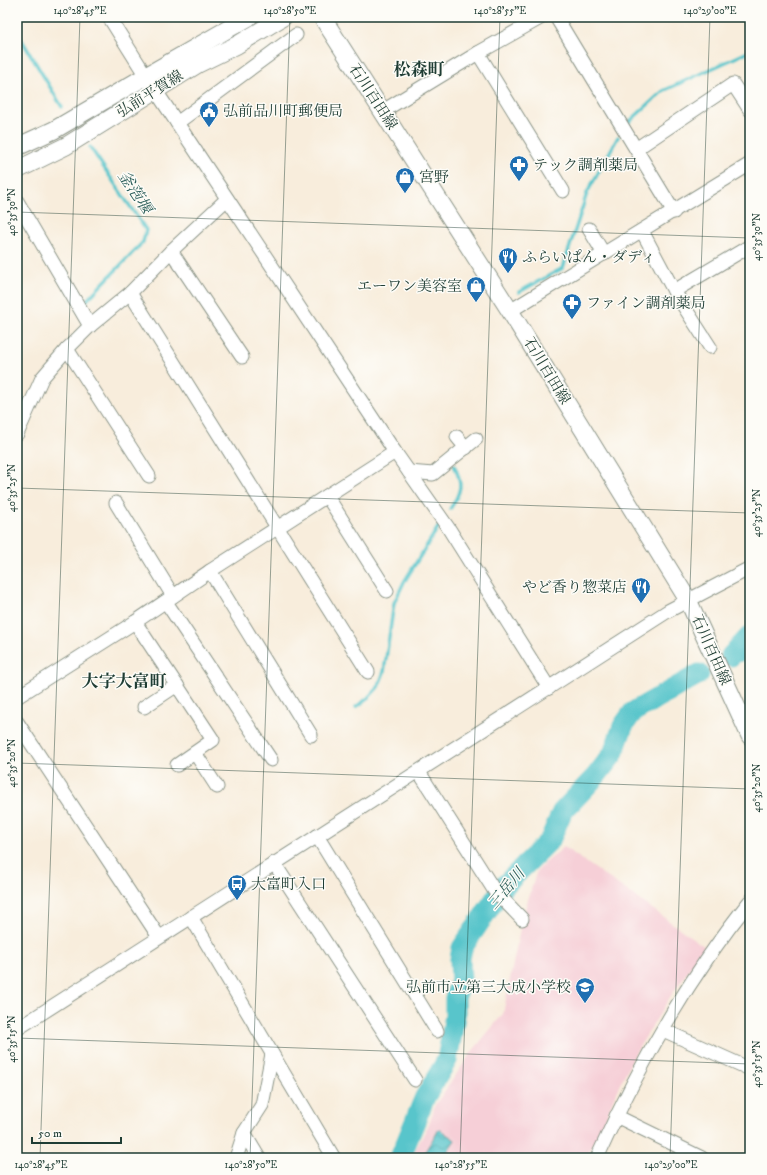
<svg xmlns="http://www.w3.org/2000/svg" width="767" height="1175" viewBox="0 0 767 1175" font-family="'IM FELL DW Pica','Noto Serif JP',serif">
  <defs>
    <pattern id="water-waves" width="16" height="10" patternUnits="userSpaceOnUse"><rect width="16" height="10" fill="#58c5cb"/><path d="M0 5q4-4 8 0t8 0" fill="none" stroke="#48a1a6"/></pattern>
  </defs>
  <rect width="100%" height="100%" fill="#fdfcf7"/>
  <filter id="ink" filterUnits="userSpaceOnUse"><feTurbulence type="fractalNoise" baseFrequency=".025" numOctaves="2"/><feDisplacementMap in="SourceGraphic" scale="8" xChannelSelector="R" yChannelSelector="G"/><feConvolveMatrix kernelMatrix="1 2 1 2 8 2 1 2 1" color-interpolation-filters="sRGB"/></filter>
  <filter id="wash" filterUnits="userSpaceOnUse"><feTurbulence type="fractalNoise" baseFrequency=".012" numOctaves="4" result="noise"/><feDisplacementMap in="SourceGraphic" scale="16" xChannelSelector="R" yChannelSelector="G"/><feGaussianBlur stdDeviation="0.9" result="paint"/><feColorMatrix in="noise" values="0 0 0 0 0 0 0 0 0 0 0 0 0 0 0 0 0 1.4 0 .05"/><feComposite in="paint" operator="in"/></filter>
  <g filter="url(#wash)">
    <rect width="100%" height="100%" fill="#f8eddc"/>
    <path fill="#f6cfd7" d="M564,847L633,895L705,947L672,994L635,1054L616,1092L606,1118L586,1158H411L430,1122L435,1105L471,1053L503,1014L522,919L537,870Z"/>
    <path fill="url(#water-waves)" stroke="#3c8180" d="M439,1129L455,1140L443,1158H421Z"/>
    <g fill="none" stroke-linecap="round" stroke-linejoin="round">
      <g stroke="#58c5cb" stroke-width="3.5">
        <path d="M17,32L62,107"/>
        <path d="M629,122L663,91L750,51"/>
        <path d="M519,292L563,268L587,193L618,137"/>
        <path d="M84,303L143,242L146,230L90,147"/>
        <path d="M450,509C462,491 463,484 454,465"/>
        <path d="M741,660L750,655"/>
        <path d="M356,707L367,699L378,687L384,672L394,603L404,582L439,526"/>
      </g>
      <g stroke="#58c5cb" stroke-width="21">
        <path d="M731,656L750,636"/>
        <path d="M400,1158L425,1097L447,1060L455,1016V998L461,981L460,959L462,948L504,886L550,840L562,812L596,776L613,754L623,726L633,712L699,674"/>
      </g>
    </g>
  </g>
  <g filter="url(#ink)">
    <g fill="none" stroke-linecap="round" stroke-linejoin="round">
      <g stroke="#8c9588" stroke-width="15">
        <g id="minor">
          <path d="M109,17L146,76L395,452L449,529L549,688"/>
          <path d="M556,17L674,212"/>
          <path d="M478,53L563,191"/>
          <path d="M383,111L478,53L542,17"/>
          <path d="M177,123L296,35"/>
          <path d="M636,149L733,84L750,110"/>
          <path d="M17,201L90,326"/>
          <path d="M589,229L604,254"/>
          <path d="M642,231L674,291L710,347"/>
          <path d="M171,251L242,357"/>
          <path d="M674,291L750,246"/>
          <path d="M130,293L368,672"/>
          <path d="M510,311L750,164"/>
          <path d="M67,349L149,476"/>
          <path d="M17,434L42,378L67,349L90,326L130,293L171,251L227,199"/>
          <path d="M457,437L466,448"/>
          <path d="M409,472L433,474L476,439"/>
          <path d="M327,496L387,591"/>
          <path d="M116,503L173,596"/>
          <path d="M210,571L311,735"/>
          <path d="M166,602L271,760"/>
          <path d="M135,622L213,740L177,765"/>
          <path d="M17,697L135,622L210,571L395,452"/>
          <path d="M144,707L177,685"/>
          <path d="M17,722L159,937"/>
          <path d="M195,753L217,787"/>
          <path d="M419,772L494,890L522,919"/>
          <path d="M317,836L437,1031"/>
          <path d="M274,863L415,1080"/>
          <path d="M191,917L334,1158"/>
          <path d="M17,1029L668,611L750,568"/>
          <path d="M663,1030L750,1069"/>
          <path d="M616,1116L702,1158"/>
          <path d="M244,1133L259,1158"/>
          <path d="M236,1158L244,1133L262,1105L272,1054"/>
          <path d="M597,1158C638,1067 687,979 750,901"/>
        </g>
      </g>
      <g stroke="#8c9588" stroke-width="19">
        <g id="major">
          <path d="M322,17L510,311L688,600L750,736"/>
          <path d="M17,147L54,130L146,76L249,17"/>
          <path d="M17,170L66,146L198,64L237,45L283,17"/>
        </g>
      </g>
      <use href="#minor" stroke="#fff" stroke-width="13"/>
      <use href="#major" stroke="#fff" stroke-width="17"/>
    </g>
  </g>
  <path fill="none" stroke="#1f3d34" stroke-width="1" stroke-opacity="0.45" d="M17,212L750,238M17,488L750,513M17,763L750,789M17,1038L750,1064M40,1158L80,17M250,1158L290,17M460,1158L500,17M670,1158L710,17"/>
  <defs>
    <g id="civic-pin" transform="scale(1)"><path d="M0 17L-7.5 6A9.5 9.5 0 1 1 7.5 6Z" fill="#1f6fb2" stroke="#fdfcf7"/><path d="M-.6-6.5H3V-4.5H.6V-3L4-1V1h2V6H-6V1h2V-1L-.6-3ZM-1.2 2.5V6h2.4V2.5Z" fill="#fff"/></g>
    <g id="pharmacy-pin" transform="scale(1)"><path d="M0 17L-7.5 6A9.5 9.5 0 1 1 7.5 6Z" fill="#1f6fb2" stroke="#fdfcf7"/><path d="M-2-6h4v4h4v4h-4v4h-4v-4h-4v-4h4Z" fill="#fff"/></g>
    <g id="shop-pin" transform="scale(1)"><path d="M0 17L-7.5 6A9.5 9.5 0 1 1 7.5 6Z" fill="#1f6fb2" stroke="#fdfcf7"/><path d="M-5-2.5h2.3a2.7 3.5 0 0 1 5.4 0H5L5.5 6h-11ZM-1.5-2.5h3a1.5 2.3 0 0 0-3 0Z" fill="#fff"/></g>
    <g id="restaurant-pin" transform="scale(1)"><path d="M0 17L-7.5 6A9.5 9.5 0 1 1 7.5 6Z" fill="#1f6fb2" stroke="#fdfcf7"/><path d="M-5-6h1v4h1v-4h1v4h1v-4h1v5L-1.5 .5V6h-2V.5L-5-1ZM5-6V6H3V1.5H1.5Q1.5-4 5-6Z" fill="#fff"/></g>
    <g id="bus-pin" transform="scale(1)"><path d="M0 17L-7.5 6A9.5 9.5 0 1 1 7.5 6Z" fill="#1f6fb2" stroke="#fdfcf7"/><path d="M-5-6H5V4H4V6H2V4H-2V6H-4V4H-5ZM-3.5-4V0h7V-4ZM-3.5 1.2v1.5H-2V1.2ZM2 1.2v1.5H3.5V1.2Z" fill="#fff"/></g>
    <g id="school-pin" transform="scale(1)"><path d="M0 17L-7.5 6A9.5 9.5 0 1 1 7.5 6Z" fill="#1f6fb2" stroke="#fdfcf7"/><path d="M0-5L7-2L0 1L-7-2ZM-4 1L0 2.5L4 1V4Q0 6-4 4Z" fill="#fff"/></g>
  </defs>
  <g fill-rule="evenodd">
    <use href="#civic-pin" x="209" y="111"/>
    <use href="#pharmacy-pin" x="519" y="165"/>
    <use href="#shop-pin" x="405" y="177"/>
    <use href="#restaurant-pin" x="508" y="257"/>
    <use href="#shop-pin" x="476" y="286"/>
    <use href="#pharmacy-pin" x="572" y="303"/>
    <use href="#restaurant-pin" x="641" y="587"/>
    <use href="#bus-pin" x="237" y="884"/>
    <use href="#school-pin" x="585" y="987"/>
  </g>
  <g text-anchor="middle" dominant-baseline="central" stroke-width="3" stroke-linejoin="round" paint-order="stroke">
    <g font-size="15" fill="#1f3d34" stroke="#fdfcf7">
      <text transform="translate(150 94) rotate(-32)">弘前平賀線</text>
      <text transform="translate(373 97) rotate(57)">石川百田線</text>
      <text transform="translate(547 371) rotate(59)">石川百田線</text>
      <text transform="translate(711 650) rotate(66)">石川百田線</text>
    </g>
    <g font-size="15" fill="#1f3d34" stroke="#fdfcf7" text-anchor="start">
      <text x="223" y="111">弘前品川町郵便局</text>
      <text x="533" y="165">テック調剤薬局</text>
      <text x="419" y="177">宮野</text>
      <text x="522" y="257">ふらいぱん・ダディ</text>
      <text x="462" y="286" text-anchor="end">エーワン美容室</text>
      <text x="586" y="303">ファイン調剤薬局</text>
      <text x="627" y="587" text-anchor="end">やど香り惣菜店</text>
      <text x="251" y="884">大富町入口</text>
      <text x="571" y="987" text-anchor="end">弘前市立第三大成小学校</text>
    </g>
    <g font-size="16" font-style="italic" fill="#2d5f5a" stroke="#fdfcf7">
      <text transform="translate(135 192) rotate(56)">釜萢堰</text>
      <text transform="translate(506 889) rotate(-50)">三岳川</text>
    </g>
    <g font-size="17" font-weight="bold" fill="#1f3d34" stroke="#fdfcf7">
      <text x="419" y="70">松森町</text>
      <text x="124" y="682">大字大富町</text>
    </g>
  </g>
  <rect width="767" height="1175" fill="none" stroke="#fdfcf7" stroke-width="44"/>
  <path d="M32 1137v6h89v-6" fill="none" stroke="#1f3d34" stroke-width="2"/>
  <text x="38" y="1137" font-size="12" fill="#1f3d34" stroke="#fdfcf7" stroke-width="3" paint-order="stroke">50 m</text>
  <rect x="22" y="22" width="723" height="1131" fill="none" stroke="#1f3d34" stroke-width="1.5"/>
  <g font-size="10" text-anchor="middle" fill="#1f3d34">
    <text x="80" y="14">140°28'45"E</text>
    <text x="290" y="14">140°28'50"E</text>
    <text x="500" y="14">140°28'55"E</text>
    <text x="710" y="14">140°29'00"E</text>
    <text transform="translate(11 212) rotate(-90)" y="4">40°35'30"N</text>
    <text transform="translate(756 237) rotate(-90)" y="4">40°35'30"N</text>
    <text transform="translate(11 488) rotate(-90)" y="4">40°35'25"N</text>
    <text transform="translate(756 513) rotate(-90)" y="4">40°35'25"N</text>
    <text transform="translate(11 763) rotate(-90)" y="4">40°35'20"N</text>
    <text transform="translate(756 788) rotate(-90)" y="4">40°35'20"N</text>
    <text transform="translate(11 1039) rotate(-90)" y="4">40°35'15"N</text>
    <text transform="translate(756 1064) rotate(-90)" y="4">40°35'15"N</text>
    <text x="41" y="1168">140°28'45"E</text>
    <text x="251" y="1168">140°28'50"E</text>
    <text x="461" y="1168">140°28'55"E</text>
    <text x="671" y="1168">140°29'00"E</text>
  </g>
</svg>
